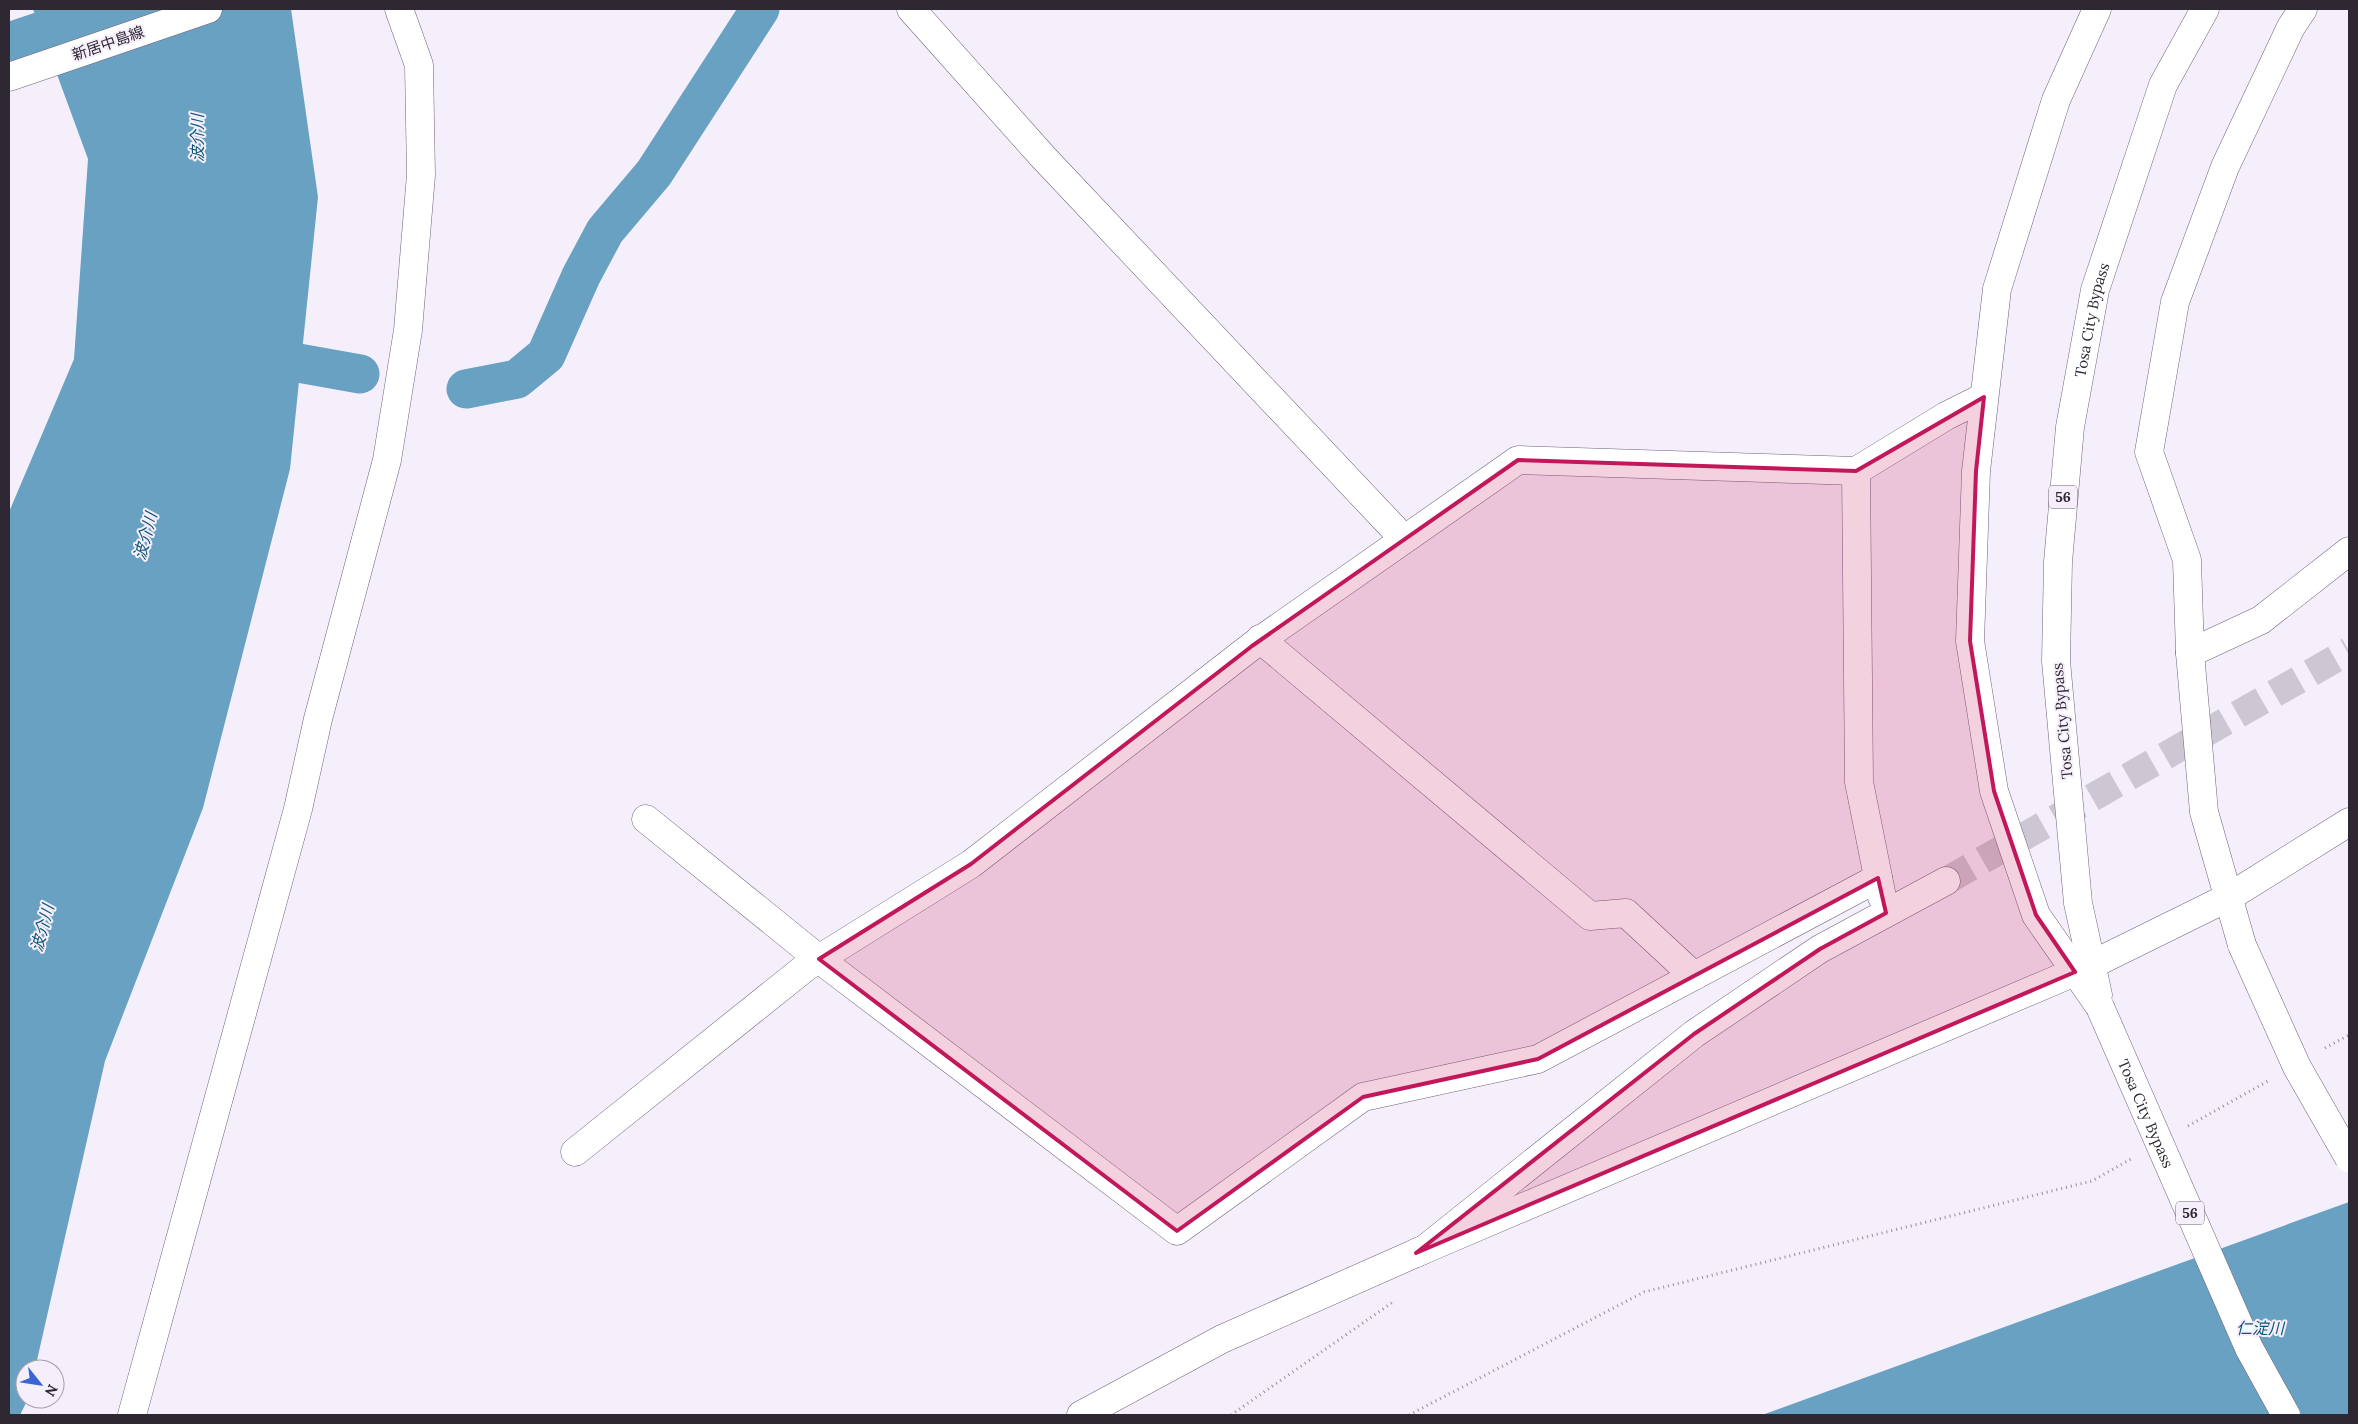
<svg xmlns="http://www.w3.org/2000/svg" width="2358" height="1424" viewBox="0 0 2358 1424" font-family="Lora,'Noto Sans JP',serif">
  <rect width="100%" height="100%" fill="#f5effb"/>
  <g fill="#69a1c3">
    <path d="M33,9H291L318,197L290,469L203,808L105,1061L35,1369H25V1399H28L20,1415H9V512L74,359L88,159Z"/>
    <path d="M2349,1202V1415H1762Z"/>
  </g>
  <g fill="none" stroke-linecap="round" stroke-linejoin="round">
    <g stroke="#69a1c3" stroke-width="39">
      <path d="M9,42L107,9"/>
      <path d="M248,354L360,374"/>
      <path d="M466,389L517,379L546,355L581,276L605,231L654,173L760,9"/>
    </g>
    <path stroke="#cdc7d3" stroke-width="28" stroke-dasharray="28 14" stroke-linecap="butt" d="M1946,881L2349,651"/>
    <g stroke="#70627b" stroke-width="29">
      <g id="minor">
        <path d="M911,9L1044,158L1404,539"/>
        <path d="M1856,471L1859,782L1882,897"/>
        <path d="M1260,639L1590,916L1626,913L1694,976"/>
        <path d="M646,819L819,959L1177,1231L1363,1097L1538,1059L1878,878"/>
        <path d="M575,1152L806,967L971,864L1252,646L1518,460L1856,471L1946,416L1984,397"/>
        <path d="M1416,1253L2091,965L2229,897L2349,822"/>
        <path d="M132,1415L298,809L318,719L387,460L408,330L421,175L419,65L399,9"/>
        <path d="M1081,1415L1222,1339L1425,1249L1694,1034L1820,949L1946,881"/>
      </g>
    </g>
    <g stroke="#70627b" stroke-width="29">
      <path id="tertiary" d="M2190,653L2261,620L2349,551"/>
    </g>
    <g stroke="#70627b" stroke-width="29">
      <path id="secondary" d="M9,77L208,9"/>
    </g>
    <g stroke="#70627b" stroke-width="29">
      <g id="trunk">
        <path d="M2097,9L2056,100L1997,289L1976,471L1970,641L1994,791L2036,915L2100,1007"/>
        <path d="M2242,945L2204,812L2190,653L2187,560L2149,452L2175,302L2225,167L2291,27L2303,9"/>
        <path id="s1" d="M2098,995L2078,903L2056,661L2058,562L2070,427L2095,290L2163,85L2205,9"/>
      </g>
    </g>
    <g stroke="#958f9b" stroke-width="3" stroke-dasharray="1 4" stroke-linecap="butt">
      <path d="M2325,1048L2349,1035"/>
      <path d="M2188,1126L2268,1081"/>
      <path d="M1231,1415L1393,1302"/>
      <path d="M1409,1415L1644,1292L2092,1181L2131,1159"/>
    </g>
    <use href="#minor" stroke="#fff" stroke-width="28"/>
    <use href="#tertiary" stroke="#fff" stroke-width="28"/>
    <use href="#secondary" stroke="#fff" stroke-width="28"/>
    <use href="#trunk" stroke="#fff" stroke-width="28"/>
    <g stroke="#70627b" stroke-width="29" stroke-linecap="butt">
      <g id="trunk-bridge">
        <path d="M2242,945L2297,1067L2349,1158"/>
        <path id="s2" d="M2100,1007L2249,1348L2286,1415"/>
      </g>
    </g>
    <use href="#trunk-bridge" stroke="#fff" stroke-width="28"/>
  </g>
  <path fill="#c2185b" fill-opacity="0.2" stroke="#c2185b" stroke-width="4" stroke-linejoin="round" d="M1984,397L1976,471L1970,641L1994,791L2036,915L2075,972L1416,1253L1694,1034L1820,949L1886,913L1878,878L1538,1059L1363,1097L1177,1231L819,959L971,864L1252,646L1518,460L1856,471Z"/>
  <g text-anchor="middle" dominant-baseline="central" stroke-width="4" stroke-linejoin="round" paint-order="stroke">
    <g fill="#f5effb" stroke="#6a646f" stroke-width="1">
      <rect x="2049" y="485.5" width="28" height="23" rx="4"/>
      <rect x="2176" y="1201.5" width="28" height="23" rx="4"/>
    </g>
    <g font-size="14" font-weight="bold" fill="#2e2833">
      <text x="2063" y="497">56</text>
      <text x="2190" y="1213">56</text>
    </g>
    <g font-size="15" fill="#2e2833" stroke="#f5effb">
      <text transform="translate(108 43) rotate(-19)">新居中島線</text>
      <text stroke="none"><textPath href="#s1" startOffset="681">Tosa City Bypass</textPath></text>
      <text transform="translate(2062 721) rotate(-95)">Tosa City Bypass</text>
      <text stroke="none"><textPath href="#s2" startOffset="116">Tosa City Bypass</textPath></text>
    </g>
    <g font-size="16" font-style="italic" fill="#0d5577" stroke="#f5effb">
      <text transform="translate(197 138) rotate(-90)">波介川</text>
      <text transform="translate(145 536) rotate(-75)">波介川</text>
      <text transform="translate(42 928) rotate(-75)">波介川</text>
      <text x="2260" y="1328">仁淀川</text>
    </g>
  </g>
  <rect width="2358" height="1424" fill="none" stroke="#2e2833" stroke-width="20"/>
  <g transform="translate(40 1384) rotate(120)"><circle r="24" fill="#f5effb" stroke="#a59fab"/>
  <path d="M0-4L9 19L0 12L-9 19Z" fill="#3965d6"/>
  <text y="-8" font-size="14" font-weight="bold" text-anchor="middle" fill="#2e2833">N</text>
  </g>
</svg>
